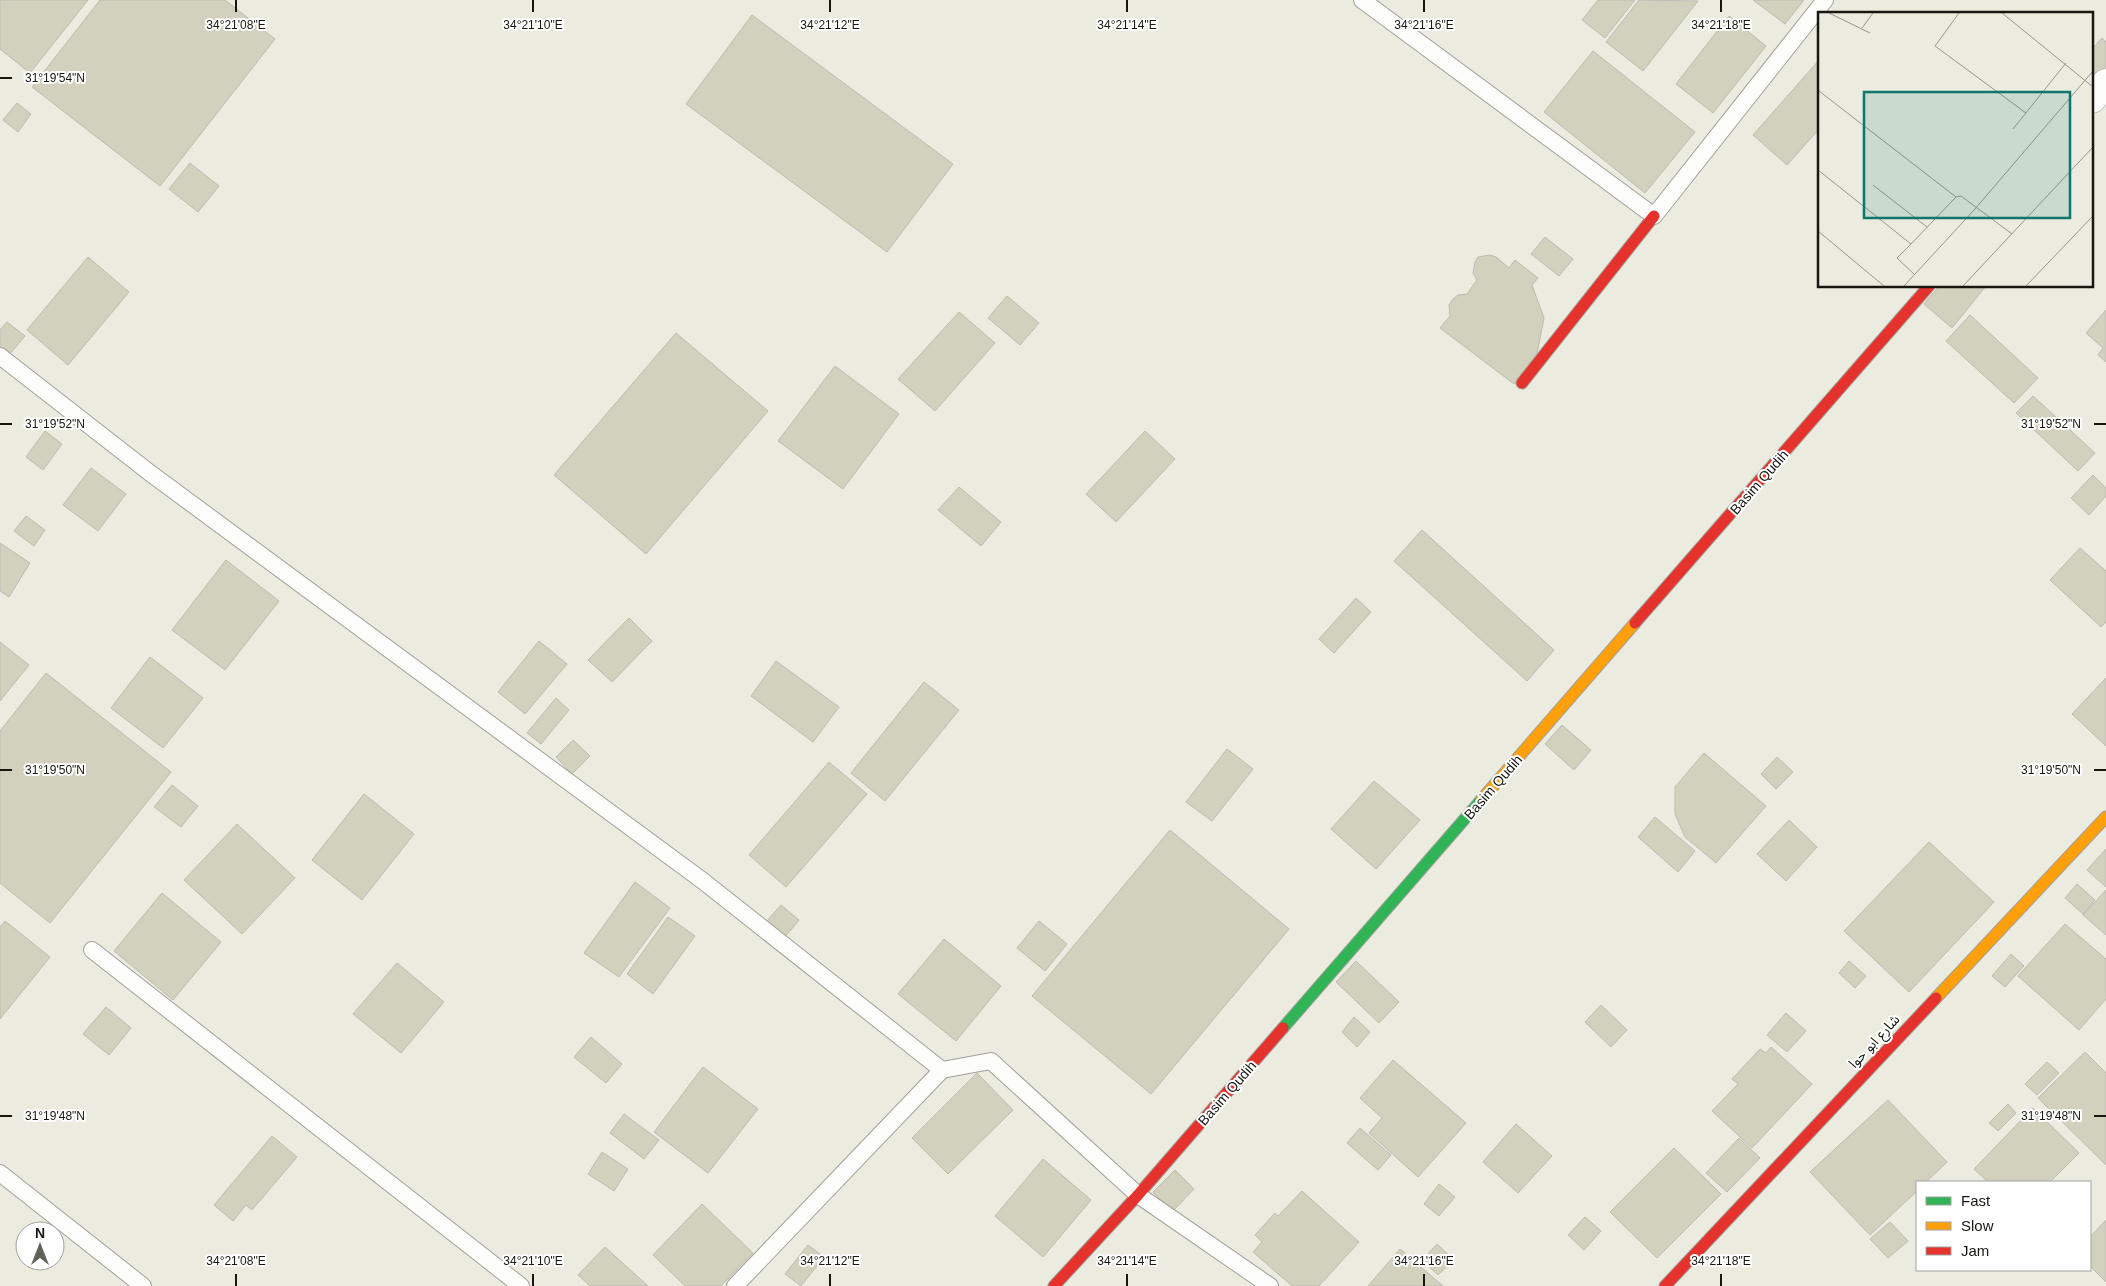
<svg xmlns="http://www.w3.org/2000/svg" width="2106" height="1286" viewBox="0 0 2106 1286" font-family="Helvetica,'Noto Sans Arabic',sans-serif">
  <rect width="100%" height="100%" fill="#ebebe0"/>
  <g fill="#d2d1bd" stroke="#bbbbb3">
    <path d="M0,0H88L30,73L0,49Z"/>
    <path d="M100,0H225L275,39L160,186L32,87Z"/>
    <path d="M1598,0H1635L1605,38L1582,20Z"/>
    <path d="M1639,0L1698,1L1643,71L1606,42Z"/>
    <path d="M1753,0H1804L1785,24Z"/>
    <path d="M752,15L953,164L887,252L686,104Z"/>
    <path d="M1729,16L1766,46L1713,113L1676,84Z"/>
    <path d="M2102,38L2106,42V66L2097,77L2092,73V49Z"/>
    <path d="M1593,51L1695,132L1645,193L1544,112Z"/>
    <path d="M1820,59V128L1787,165L1753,135Z"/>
    <path d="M17,103L31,114L18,132L3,120Z"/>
    <path d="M190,163L219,186L198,212L169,189Z"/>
    <path d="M1545,237L1573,259L1559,276L1531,254Z"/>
    <path d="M1490,255L1496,257L1509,268L1515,260L1538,278L1532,285L1544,318L1537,354L1514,384L1440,328L1450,316L1449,305L1453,299L1458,295L1467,294L1477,280L1473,273L1475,262L1478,257Z"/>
    <path d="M88,257L129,292L68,365L27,330Z"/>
    <path d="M1939,286H1986L1952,328L1924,304Z"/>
    <path d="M1007,296L1039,323L1020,345L988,318Z"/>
    <path d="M2106,310V362L2098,355L2103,348L2086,333Z"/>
    <path d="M959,312L995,343L935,411L898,379Z"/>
    <path d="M1970,315L2038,378L2014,403L1946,341Z"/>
    <path d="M7,322L25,336L9,355L0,348V330Z"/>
    <path d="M676,333L768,411L646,554L554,475Z"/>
    <path d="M835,366L899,414L843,489L778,441Z"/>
    <path d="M2033,396L2095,453L2078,471L2016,413Z"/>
    <path d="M45,431L62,444L43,470L26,457Z"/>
    <path d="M1145,431L1175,459L1116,522L1086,494Z"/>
    <path d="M91,468L126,494L98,531L63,505Z"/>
    <path d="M2093,475L2106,488V496L2089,515L2071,498Z"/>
    <path d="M959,487L1001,522L981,546L938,510Z"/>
    <path d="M26,516L45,530L34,546L14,531Z"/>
    <path d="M1422,530L1554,650L1527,681L1394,561Z"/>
    <path d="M0,543L30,563L9,597L0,591Z"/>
    <path d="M2080,548L2106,571V622L2101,627L2050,580Z"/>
    <path d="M226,560L279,601L225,670L172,630Z"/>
    <path d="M1356,598L1371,612L1334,653L1319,639Z"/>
    <path d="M629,618L652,641L612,682L588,660Z"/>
    <path d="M539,641L567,664L525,714L498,692Z"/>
    <path d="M0,642L29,665L0,701Z"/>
    <path d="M150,657L203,698L163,748L111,708Z"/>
    <path d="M776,661L839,707L813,742L751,696Z"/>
    <path d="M46,673L171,772L50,923L0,883V731Z"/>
    <path d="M2106,678V746L2072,714Z"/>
    <path d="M924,682L959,710L885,801L851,773Z"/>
    <path d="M556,698L569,710L541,744L527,733Z"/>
    <path d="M1562,725L1591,750L1574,770L1545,744Z"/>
    <path d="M573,740L590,756L572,774L556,757Z"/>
    <path d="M1227,749L1253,769L1212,821L1186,802Z"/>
    <path d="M1704,753L1766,806L1716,863L1685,837L1675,814V787Z"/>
    <path d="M1777,757L1793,772L1776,789L1761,774Z"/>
    <path d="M829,762L867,794L786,887L749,855Z"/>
    <path d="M1374,781L1420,820L1376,869L1331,829Z"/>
    <path d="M172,785L198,806L181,827L154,807Z"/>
    <path d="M364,794L414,834L362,900L312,860Z"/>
    <path d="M1655,817L1695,851L1678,872L1638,837Z"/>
    <path d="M1789,820L1817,847L1786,881L1757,854Z"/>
    <path d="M237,824L295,878L242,934L184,880Z"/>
    <path d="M1170,830L1289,929L1151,1094L1032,996Z"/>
    <path d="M1929,842L1994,902L1909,992L1844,931Z"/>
    <path d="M2106,849V887L2087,870Z"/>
    <path d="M635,882L670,908L619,977L584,953Z"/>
    <path d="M2077,884L2095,900L2083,914L2065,898Z"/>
    <path d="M2106,890V935L2083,915Z"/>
    <path d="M162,893L221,942L173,1000L114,951Z"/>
    <path d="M781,905L799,920L785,937L766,922Z"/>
    <path d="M668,917L695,936L653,994L627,974Z"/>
    <path d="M5,921L50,957L0,1019V927Z"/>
    <path d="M1039,921L1067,944L1045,971L1017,948Z"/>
    <path d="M2065,924L2106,959V999L2079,1030L2018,976Z"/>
    <path d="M944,939L1001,986L956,1041L898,994Z"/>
    <path d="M2011,954L2024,966L2005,987L1992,976Z"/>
    <path d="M1356,961L1399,1002L1379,1023L1336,982Z"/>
    <path d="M1849,961L1866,976L1855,988L1839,973Z"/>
    <path d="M397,963L444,1002L401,1053L353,1014Z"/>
    <path d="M1601,1005L1627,1030L1611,1047L1585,1022Z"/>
    <path d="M106,1007L131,1028L109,1055L83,1034Z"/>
    <path d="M1786,1013L1806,1031L1787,1052L1767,1035Z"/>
    <path d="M1354,1017L1370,1032L1357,1047L1342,1032Z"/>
    <path d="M591,1037L622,1064L606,1083L574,1057Z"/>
    <path d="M1771,1047L1812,1084L1752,1148L1712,1111L1738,1084L1732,1079L1760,1049L1766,1053Z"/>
    <path d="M2085,1052L2106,1073V1165L2038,1098Z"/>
    <path d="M1393,1060L1466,1123L1418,1177L1369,1133L1382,1118L1360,1098Z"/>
    <path d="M2047,1062L2059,1073L2037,1095L2025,1084Z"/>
    <path d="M703,1067L758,1109L708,1173L654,1132Z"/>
    <path d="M977,1073L1013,1110L948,1174L912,1138Z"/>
    <path d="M1888,1100L1947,1162L1926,1182H1917V1191L1870,1235L1810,1172Z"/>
    <path d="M2008,1104L2016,1113L1998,1131L1989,1123Z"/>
    <path d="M2033,1108L2079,1153L2050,1182H1988L1974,1169Z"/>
    <path d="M624,1114L659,1140L644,1159L610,1133Z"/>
    <path d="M1516,1124L1552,1156L1518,1193L1483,1162Z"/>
    <path d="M1360,1128L1391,1155L1378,1170L1347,1143Z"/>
    <path d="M272,1136L297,1157L252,1210L246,1205L233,1221L214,1205Z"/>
    <path d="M1739,1138L1760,1158L1727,1192L1706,1173Z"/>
    <path d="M1674,1148L1721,1194L1657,1258L1610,1212Z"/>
    <path d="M602,1152L628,1169L614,1191L588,1174Z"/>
    <path d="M1043,1159L1091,1200L1043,1257L995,1216Z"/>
    <path d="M1175,1170L1194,1189L1172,1212L1153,1192Z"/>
    <path d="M1439,1184L1455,1197L1439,1216L1424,1204Z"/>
    <path d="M1302,1191L1359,1242L1319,1286H1292L1253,1252L1262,1242L1255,1235L1275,1213L1278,1216Z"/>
    <path d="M702,1204L753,1253L721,1286H685L653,1255Z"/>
    <path d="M1585,1217L1601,1231L1584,1250L1568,1235Z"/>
    <path d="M2106,1220V1282L2090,1266V1237Z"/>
    <path d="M1890,1222L1908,1241L1888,1258L1870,1239Z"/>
    <path d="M1437,1244L1454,1260L1438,1275L1422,1260Z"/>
    <path d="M808,1245L824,1257L801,1286L785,1274Z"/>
    <path d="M605,1247L648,1286H590L578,1275Z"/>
    <path d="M1400,1249L1443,1286H1368Z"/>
  </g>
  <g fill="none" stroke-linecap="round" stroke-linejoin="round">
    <g stroke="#a1a19a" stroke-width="18">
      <g id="lane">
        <path d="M1362,0L1654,216L1825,0"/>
        <path d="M0,356L150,473L703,881L942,1070L991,1061L1138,1195L1270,1286"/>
        <path d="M92,950L521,1286"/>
        <path d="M0,1173L143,1286"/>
        <path d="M735,1286L942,1070"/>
      </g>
    </g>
    <g stroke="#a1a19a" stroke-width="29">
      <path id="street" d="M2092,99L2106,83"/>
    </g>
    <g stroke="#a1a19a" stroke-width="13">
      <path id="fast" d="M1283,1028L1482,799"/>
    </g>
    <g stroke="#a1a19a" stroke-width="13">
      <g id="slow">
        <path d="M1482,799L1635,623"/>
        <path d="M1936,998L2106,817"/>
      </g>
    </g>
    <g stroke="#a1a19a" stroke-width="13">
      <g id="jam">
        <path d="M1522,383L1654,216"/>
        <path d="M1635,623L1929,286"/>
        <path d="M1054,1286L1138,1195L1283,1028"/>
        <path d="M1665,1286L1936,998"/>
      </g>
    </g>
    <use href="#lane" stroke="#fcfcfa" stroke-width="16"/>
    <use href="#street" stroke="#fcfcfa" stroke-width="28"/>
    <use href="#fast" stroke="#30b455" stroke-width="11"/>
    <use href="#slow" stroke="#ff9f0a" stroke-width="11"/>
    <use href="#jam" stroke="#e5322d" stroke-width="11"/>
  </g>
  <path fill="none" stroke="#171710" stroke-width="2" d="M236,0V12M533,0V12M830,0V12M1127,0V12M1424,0V12M1721,0V12M0,78H12M0,424H12M2094,424H2106M0,770H12M2094,770H2106M0,1116H12M2094,1116H2106M236,1274V1286M533,1274V1286M830,1274V1286M1127,1274V1286M1424,1274V1286M1721,1274V1286"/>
  <g text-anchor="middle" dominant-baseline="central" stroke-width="4" stroke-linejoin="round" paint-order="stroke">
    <g font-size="14" fill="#171710" stroke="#fff">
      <text transform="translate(1759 482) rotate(-49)">Basim Qudih</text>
      <text transform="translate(1493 787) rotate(-49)">Basim Qudih</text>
      <text transform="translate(1874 1041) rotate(-47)">شارع ابو حوا</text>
      <text transform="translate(1227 1093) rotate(-49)">Basim Qudih</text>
    </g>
  </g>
  <g transform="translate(1818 12)">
    <rect width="275" height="275" fill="#ebebe0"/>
    <path fill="none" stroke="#96968d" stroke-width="1" d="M11,1L52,21M141,1L117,34L208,101M184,1L275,75M44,16L55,1M1,79L138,185L143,184L194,222M195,117L248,51M0,158L93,232L138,185M55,173L109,215M0,219L66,274M93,232L79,246L97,263M86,274L157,197L275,59M145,274L275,135M208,274L275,204"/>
    <path fill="#0f766e" fill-opacity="0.15" stroke="#0f766e" stroke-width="2.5" d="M46,80H252V206H46Z"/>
    <rect width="275" height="275" fill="none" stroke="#171710" stroke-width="2.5"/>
  </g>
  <g font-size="12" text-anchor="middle" fill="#171710" stroke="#fff" stroke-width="4" stroke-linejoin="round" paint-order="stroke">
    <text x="236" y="29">34°21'08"E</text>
    <text x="533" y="29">34°21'10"E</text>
    <text x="830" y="29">34°21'12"E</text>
    <text x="1127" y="29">34°21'14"E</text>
    <text x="1424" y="29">34°21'16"E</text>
    <text x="1721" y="29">34°21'18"E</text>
    <text x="55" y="82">31°19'54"N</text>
    <text x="55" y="428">31°19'52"N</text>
    <text x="2051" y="428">31°19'52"N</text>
    <text x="55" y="774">31°19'50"N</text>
    <text x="2051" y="774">31°19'50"N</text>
    <text x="55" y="1120">31°19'48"N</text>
    <text x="2051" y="1120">31°19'48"N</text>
    <text x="236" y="1265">34°21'08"E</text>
    <text x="533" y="1265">34°21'10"E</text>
    <text x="830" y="1265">34°21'12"E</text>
    <text x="1127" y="1265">34°21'14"E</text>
    <text x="1424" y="1265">34°21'16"E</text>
    <text x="1721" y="1265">34°21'18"E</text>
  </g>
  <rect x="1916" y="1181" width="175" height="90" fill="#ffffff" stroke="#a2a29f"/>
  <rect x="1926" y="1197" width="25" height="8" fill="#30b455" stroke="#a2a29f"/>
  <text x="1961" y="1206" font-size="15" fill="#171710">Fast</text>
  <rect x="1926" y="1222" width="25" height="8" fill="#ff9f0a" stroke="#a2a29f"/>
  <text x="1961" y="1231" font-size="15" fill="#171710">Slow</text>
  <rect x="1926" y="1247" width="25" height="8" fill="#e5322d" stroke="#a2a29f"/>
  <text x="1961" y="1256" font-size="15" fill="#171710">Jam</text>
  <g transform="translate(40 1246)"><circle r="24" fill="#ffffff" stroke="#a2a29f"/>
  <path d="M0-4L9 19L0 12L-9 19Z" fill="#616159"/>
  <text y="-8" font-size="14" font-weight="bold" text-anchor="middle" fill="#171710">N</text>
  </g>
</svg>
